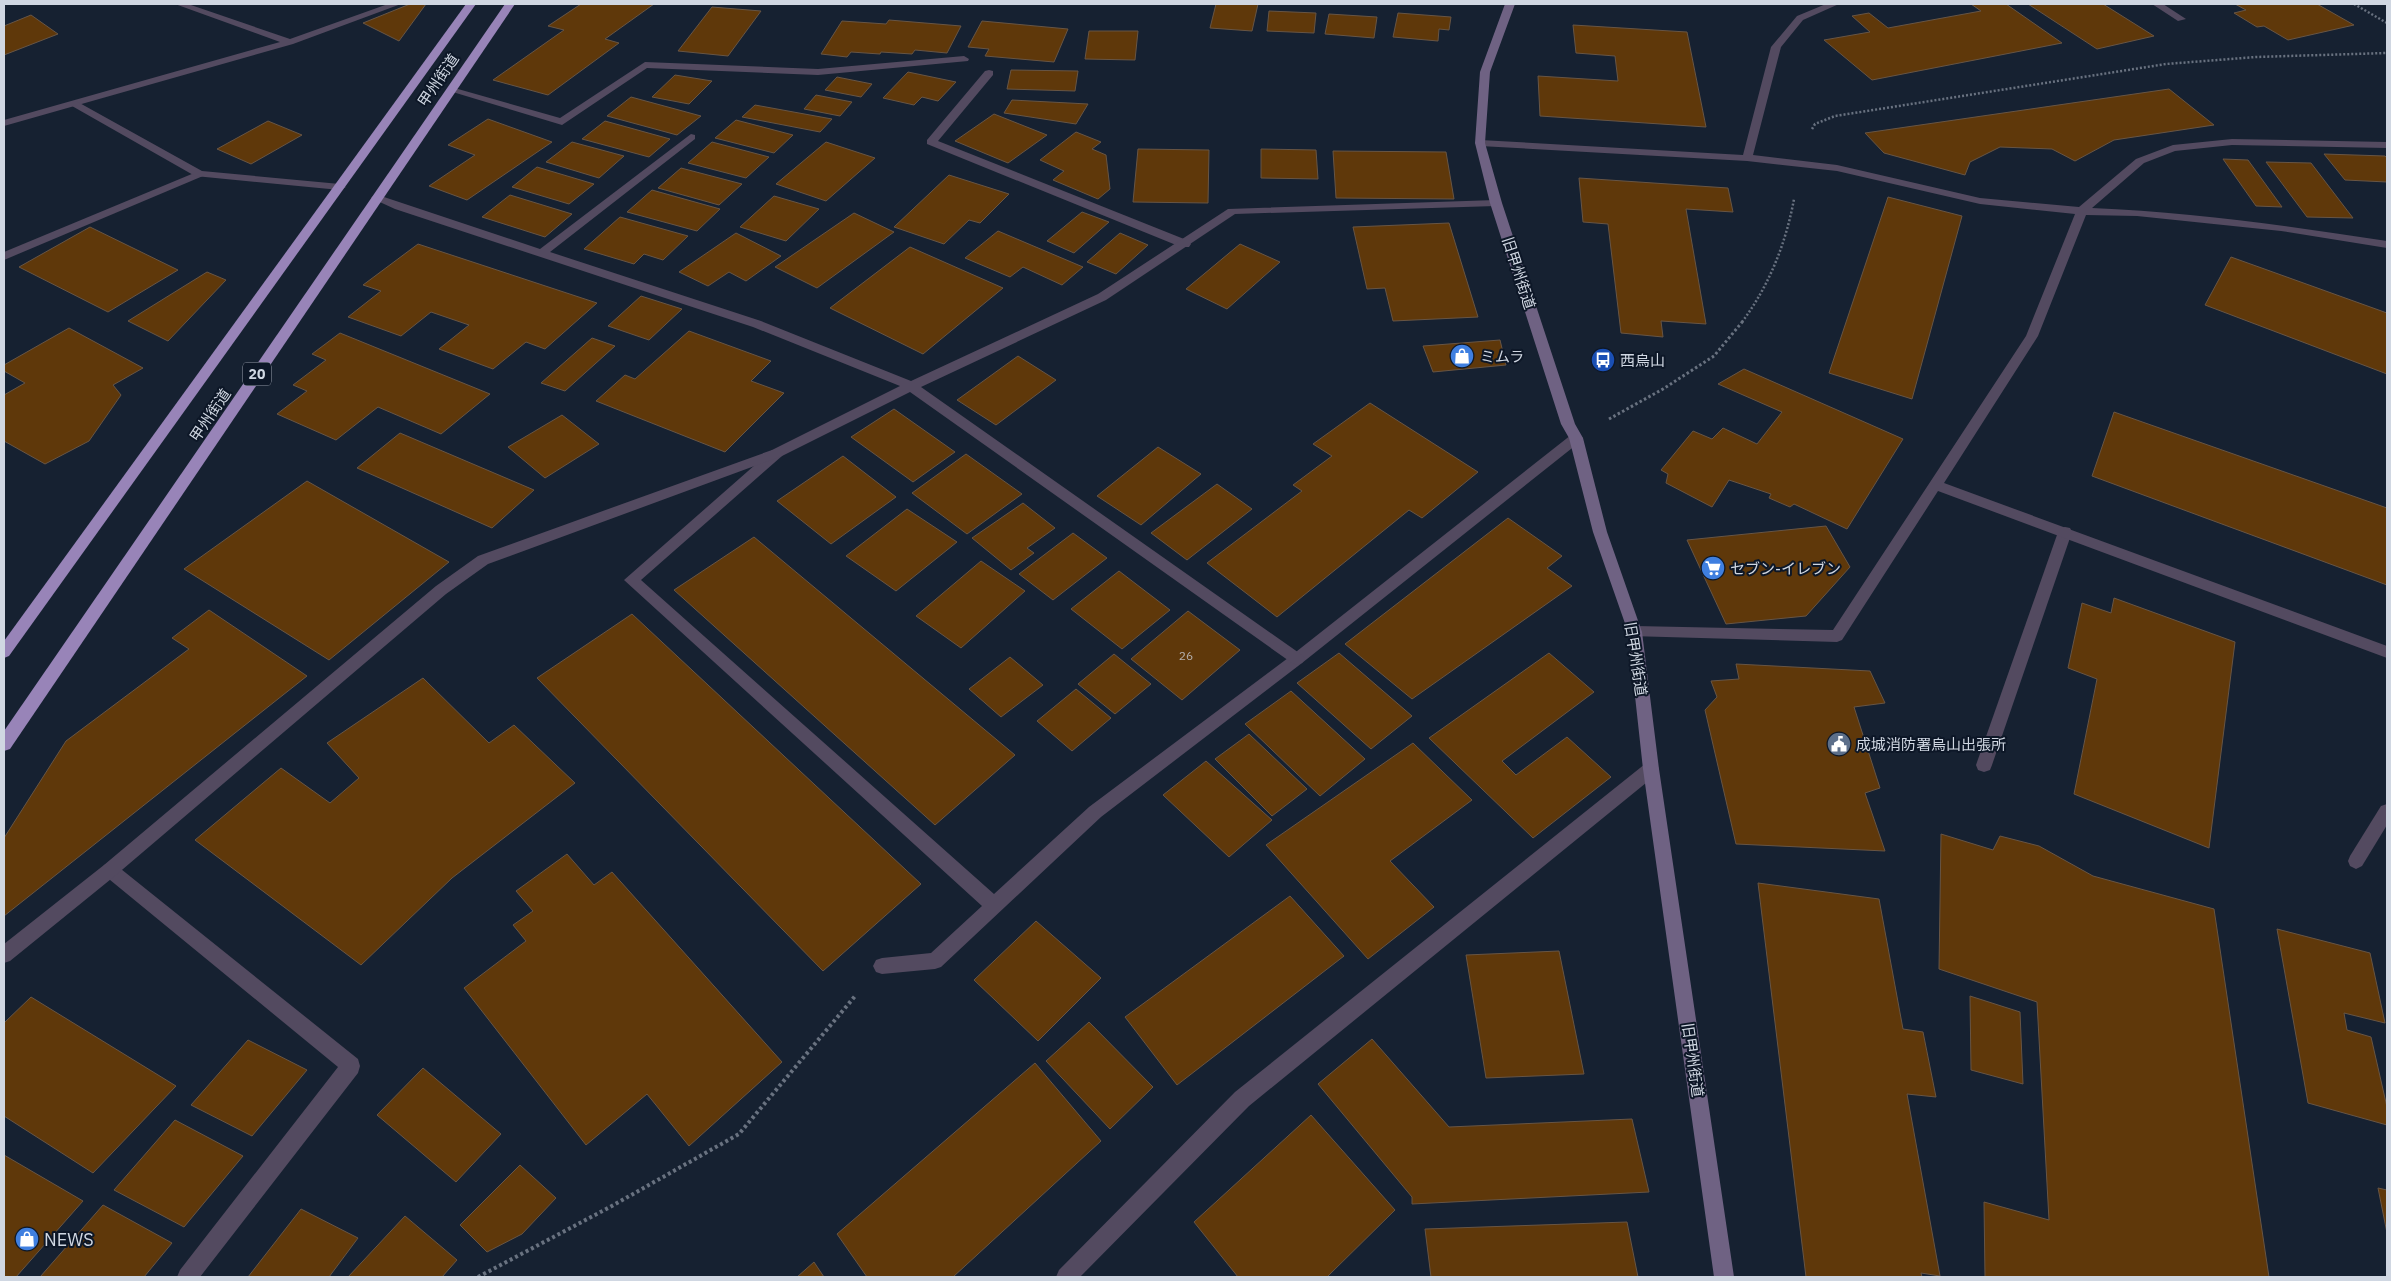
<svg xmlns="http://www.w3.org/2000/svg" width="2391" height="1281" viewBox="0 0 2391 1281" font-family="'IBM Plex Sans','Noto Sans JP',sans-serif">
  <rect width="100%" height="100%" fill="#162131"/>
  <g fill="#5f380a" stroke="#675545">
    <path d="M410,4H426L399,41L363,23Z"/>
    <path d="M581,4H654L605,39L619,43L548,95L493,80L564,30L548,26Z"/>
    <path d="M1216,4H1258L1252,31L1210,28Z"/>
    <path d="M1971,4H2006L2062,43L1872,80L1824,40L1870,32L1852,16L1869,13L1888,28L1981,11Z"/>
    <path d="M2028,4H2103L2154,36L2097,49Z"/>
    <path d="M2235,4H2317L2354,25L2288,40L2264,26L2257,27L2234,13L2246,10Z"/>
    <path d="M712,7L761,11L728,56L678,51Z"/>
    <path d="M1269,11L1316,13L1314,33L1267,31Z"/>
    <path d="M1398,13L1451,17L1449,30L1439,29L1438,41L1393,37Z"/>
    <path d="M1329,14L1377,17L1374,38L1325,34Z"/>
    <path d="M31,15L58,34L4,55V26Z"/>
    <path d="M889,20L961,26L947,53L915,50L912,54L881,52L880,54L851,52L847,57L821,54L842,21L886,24Z"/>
    <path d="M982,21L1068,29L1054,62L985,56L989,49L968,47Z"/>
    <path d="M1573,25L1687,32L1706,127L1540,116L1538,76L1618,81L1615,56L1576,53Z"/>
    <path d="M1089,31H1138L1135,60L1085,59Z"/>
    <path d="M1011,70L1078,71L1075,91L1007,89Z"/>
    <path d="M908,72L956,82L938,101L922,97L914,105L883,98Z"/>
    <path d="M675,75L712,81L689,104L652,97Z"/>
    <path d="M837,77L872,84L861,97L825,90Z"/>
    <path d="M2169,89L2214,125L2114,140L2075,161L2052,149L2000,147L1970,162L1965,175L1884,153L1865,133Z"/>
    <path d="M816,95L852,102L840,116L804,109Z"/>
    <path d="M631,97L701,116L677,135L607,116Z"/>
    <path d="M1012,100L1088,104L1076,124L1004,113Z"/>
    <path d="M755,105L832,119L820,132L742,117Z"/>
    <path d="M994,114L1047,135L1008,163L955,141Z"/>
    <path d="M488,119L552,142L467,200L429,186L475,155L448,145Z"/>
    <path d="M736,120L793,135L774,153L715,138Z"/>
    <path d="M268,121L302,135L251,164L217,149Z"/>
    <path d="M605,121L670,139L649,157L582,139Z"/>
    <path d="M1076,132L1101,142L1092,149L1106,155L1110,189L1098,199L1053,180L1064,171L1040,160Z"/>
    <path d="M572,142L624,156L599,178L546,162Z"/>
    <path d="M712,142L769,157L746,178L688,163Z"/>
    <path d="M826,142L875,158L826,201L776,184Z"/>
    <path d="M1138,149L1209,150L1208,203L1133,202Z"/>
    <path d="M1261,149L1316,150L1318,179L1261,178Z"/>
    <path d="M1333,151L1446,152L1454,199L1336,198Z"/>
    <path d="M2324,154L2385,156L2387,158V182L2345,180Z"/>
    <path d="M2223,159L2248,160L2282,207L2256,206Z"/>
    <path d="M2266,162L2311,163L2353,218L2307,217Z"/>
    <path d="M537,167L594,184L569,204L512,187Z"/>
    <path d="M681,168L742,184L719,205L658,188Z"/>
    <path d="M949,175L1009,194L980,223L969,220L944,244L894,227Z"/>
    <path d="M1579,178L1728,188L1733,212L1686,209L1706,324L1661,321L1663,337L1621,333L1608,224L1583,222Z"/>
    <path d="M652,190L720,209L697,231L627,212Z"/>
    <path d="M510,195L572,214L545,237L482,217Z"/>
    <path d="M774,196L819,209L786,241L740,227Z"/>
    <path d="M1888,197L1962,216L1912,399L1829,373Z"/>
    <path d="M1082,212L1109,222L1074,253L1047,241Z"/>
    <path d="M854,213L894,232L817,288L775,267Z"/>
    <path d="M620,217L688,236L663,260L644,254L634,264L584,249Z"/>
    <path d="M1449,223L1478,317L1393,321L1385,288L1367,289L1353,227Z"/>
    <path d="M90,227L178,270L108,312L19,267Z"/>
    <path d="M998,231L1083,267L1062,285L1023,267L1010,277L965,258Z"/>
    <path d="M736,233L781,256L746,281L729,272L708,286L679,272Z"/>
    <path d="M1120,233L1148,245L1116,274L1087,262Z"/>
    <path d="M418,244L597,303L545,349L526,342L493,369L439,349L469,325L431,312L401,336L348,317L381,291L363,285Z"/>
    <path d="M1240,244L1280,262L1227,309L1186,289Z"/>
    <path d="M910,247L1003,288L923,354L830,308Z"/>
    <path d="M2231,257L2387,313V374L2205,305Z"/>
    <path d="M207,272L226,280L168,341L128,321Z"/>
    <path d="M641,296L682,309L649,340L608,326Z"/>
    <path d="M69,328L143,368L113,385L121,395L89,441L45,464L4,441V395L25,383L4,371V365Z"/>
    <path d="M689,331L771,361L751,381L784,393L725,452L596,401L625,375L635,379Z"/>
    <path d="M340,333L490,394L441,434L378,407L336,440L277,414L307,391L293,385L326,360L312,354Z"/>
    <path d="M592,338L615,346L565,391L541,383Z"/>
    <path d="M1500,340L1506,365L1433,372L1423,346Z"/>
    <path d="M1018,356L1056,380L996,425L957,400Z"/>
    <path d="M1744,369L1903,439L1847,529L1794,504L1790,507L1769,498L1771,494L1729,480L1712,507L1666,483L1668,474L1661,470L1693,431L1712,439L1723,428L1757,444L1782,412L1718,384Z"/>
    <path d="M1370,403L1478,472L1422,518L1409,510L1277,617L1207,563L1302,491L1293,485L1332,456L1313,444Z"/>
    <path d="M894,409L955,452L913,482L851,437Z"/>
    <path d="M2114,412L2387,508V585L2092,476Z"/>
    <path d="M562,415L599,444L545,478L508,447Z"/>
    <path d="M400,433L534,490L492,528L357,468Z"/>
    <path d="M1158,447L1201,474L1141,525L1097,496Z"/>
    <path d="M966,454L1022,494L967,534L912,493Z"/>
    <path d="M843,456L896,497L831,544L777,501Z"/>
    <path d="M307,481L449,562L329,660L184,569Z"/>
    <path d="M1217,484L1252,509L1187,560L1151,533Z"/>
    <path d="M1023,503L1055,528L1027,548L1034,553L1011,570L972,538Z"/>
    <path d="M907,509L957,542L896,591L846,556Z"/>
    <path d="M1508,518L1562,556L1547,568L1572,586L1412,699L1345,644Z"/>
    <path d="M1826,526L1850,567L1806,616L1726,624L1687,540Z"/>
    <path d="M1073,533L1107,558L1053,600L1019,574Z"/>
    <path d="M754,537L1015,755L935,825L674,590Z"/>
    <path d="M981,561L1025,591L961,648L916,616Z"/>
    <path d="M1119,571L1170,610L1122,649L1071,609Z"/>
    <path d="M2114,598L2235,642L2209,848L2074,794L2097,679L2068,668L2082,603L2111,613Z"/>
    <path d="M209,610L307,676L4,916V838L66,741L189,649L172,638Z"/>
    <path d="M1188,611L1240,650L1182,700L1131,659Z"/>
    <path d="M632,614L921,884L823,971L537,678Z"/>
    <path d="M1339,653L1412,716L1371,749L1297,683Z"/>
    <path d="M1549,653L1594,692L1502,761L1516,775L1567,737L1611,777L1533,838L1429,738Z"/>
    <path d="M1114,654L1151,684L1115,714L1078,684Z"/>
    <path d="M1010,657L1043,685L1001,717L969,689Z"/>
    <path d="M1736,664L1870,671L1885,703L1854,707L1880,788L1865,793L1885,851L1736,844L1705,710L1717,697L1711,681L1739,679Z"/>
    <path d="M423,678L489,743L514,725L575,783L452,878L361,965L195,840L281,768L330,803L359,778L327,743Z"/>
    <path d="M1076,689L1111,718L1072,751L1037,721Z"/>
    <path d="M1291,691L1365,759L1320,796L1245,724Z"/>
    <path d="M1249,734L1307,789L1272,816L1215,759Z"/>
    <path d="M1413,743L1472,800L1390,861L1434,907L1368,959L1266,845Z"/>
    <path d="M1206,761L1272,820L1229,857L1163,795Z"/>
    <path d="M1941,834L1993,850L2000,836L2039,846L2093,876L2214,909L2269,1277H1985L1984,1202L2049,1220L2037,1002L1939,969Z"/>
    <path d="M567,854L594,885L612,872L782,1062L689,1146L647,1094L586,1145L464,988L526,941L513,925L533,911L516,891Z"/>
    <path d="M1758,883L1879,899L1903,1029L1923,1032L1936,1097L1907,1094L1940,1276L1921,1273L1922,1277H1806Z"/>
    <path d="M1290,896L1344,956L1177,1085L1125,1017Z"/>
    <path d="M1036,921L1101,978L1038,1041L974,980Z"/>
    <path d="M2277,929L2370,953L2385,1023L2344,1013L2347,1030L2371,1037L2387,1107V1125L2308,1103Z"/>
    <path d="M1559,951L1584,1074L1486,1078L1466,955Z"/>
    <path d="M1970,996L2020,1012L2023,1084L1971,1070Z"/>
    <path d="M31,997L176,1086L93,1173L4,1116V1023Z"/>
    <path d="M1089,1022L1153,1087L1110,1129L1046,1061Z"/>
    <path d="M1372,1039L1449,1127L1632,1119L1649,1192L1412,1204V1197L1318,1084Z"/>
    <path d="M248,1040L307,1070L252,1136L191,1105Z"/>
    <path d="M1035,1063L1101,1141L953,1277H867L837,1234Z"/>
    <path d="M423,1068L501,1134L456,1182L377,1115Z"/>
    <path d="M1311,1115L1395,1210L1327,1277H1238L1194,1222Z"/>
    <path d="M175,1120L243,1156L184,1227L114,1190Z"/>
    <path d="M4,1155L83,1201L16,1277H4Z"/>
    <path d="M520,1165L556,1198L522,1234L487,1252L460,1225Z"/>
    <path d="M2378,1188L2387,1190V1233Z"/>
    <path d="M103,1205L172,1243L144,1277H40Z"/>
    <path d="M301,1209L358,1238L329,1277H248Z"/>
    <path d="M405,1216L457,1260L442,1277H348Z"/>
    <path d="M1627,1222L1638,1277H1431L1425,1229Z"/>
    <path d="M814,1262L824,1277H797Z"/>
  </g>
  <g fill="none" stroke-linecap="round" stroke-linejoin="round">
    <g stroke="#697280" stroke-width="2.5" stroke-dasharray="2 2" stroke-linecap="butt">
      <path d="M2354,4L2387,23"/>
      <path d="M1812,129L1815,124L1835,116L2166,64L2256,57L2387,53"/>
      <path d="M1742,322C1769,286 1786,243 1794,199"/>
    </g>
    <path stroke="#697280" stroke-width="3" stroke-dasharray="2.5 2.5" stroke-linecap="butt" d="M1609,419L1663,389L1714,356L1743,321"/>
    <path stroke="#697280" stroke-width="4" stroke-dasharray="3 3" stroke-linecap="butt" d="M478,1277L610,1207L739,1134L856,995"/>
    <g fill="#534a60" fill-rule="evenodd">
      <path d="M175,4H188L290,39L388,4H401L293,44L4,126V120L280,42Z"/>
      <path d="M2152,4H2163L2186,19L2178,21Z"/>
      <path d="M989,70L993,71V75L938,141L1189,241L1191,244L1189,247H1181L927,144V140L985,71Z"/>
      <path d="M199,171L204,174L203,176L4,260V252Z"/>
      <path d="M1576,433L1583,438L1581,441L1302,663L1101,817L941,967L935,969L882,974L876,972L873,966L876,960L882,958L931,953L982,906L624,580L772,450H782L784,453L782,456L641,580L994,894L1089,807L1292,655L1571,435Z"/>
      <path d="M2065,527L2070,528L2072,532L1992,765L1990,770L1984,772L1978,770L1976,765L2058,532L2060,528Z"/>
      <path d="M1651,762L1657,764L1659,769L1657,774L1249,1106L1080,1277H1056L1059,1270L1235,1092L1645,764Z"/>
      <path d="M2387,804V825L2362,866L2356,869L2350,866L2348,861L2350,856L2381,806Z"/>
      <path d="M110,862L116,865L358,1059L360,1066L358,1073L200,1277H177L180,1270L338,1067L104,875L102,870L104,865Z"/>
    </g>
    <g fill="#534a60" fill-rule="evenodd">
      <path d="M1826,4H1839L1803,20L1781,47L1753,155L1837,165L1980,198L2079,207L2136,159L2173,145L2232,139L2387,142V148L2232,145L2175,151L2144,163L2092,208C2191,212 2289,226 2387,241V248L2281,231L2137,216L2086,215L2038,336L1944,483L2387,646V658L1938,491L1842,640L1837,642L1630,636L1628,632L1630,628L1635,626L1833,630L2026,336L2075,214L1980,204L1837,171L1747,161L1480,146L1475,143L1480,140L1743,155L1771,47L1797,16Z"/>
      <path d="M964,56L969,59L968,61L818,75L647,68L562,125L446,90L451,87L560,118L645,62L818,69Z"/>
      <path d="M76,101L202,171L340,184L346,187L340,190L195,176L72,106V102Z"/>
      <path d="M691,134L695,135V139L550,252L761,321L911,381L1098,294L1228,209L1496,200L1502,203L1496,206L1235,214L1106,300L921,387L1302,655L1305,659L1302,663L1297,665L1292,663L910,392L782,456L488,564L446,594L116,875L10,961L4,963V944L104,865L436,586L478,556L772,450L900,386L753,327L395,209L371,198L373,196H381L540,249Z"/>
    </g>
    <path fill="#6f6283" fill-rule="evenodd" d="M1505,4H1515L1490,72L1485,143L1502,203L1575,424L1583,438L1607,532L1642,632L1659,769L1734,1277H1714L1643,769L1628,632L1593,532L1569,438L1561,424L1490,203L1475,143L1480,72Z"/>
    <g fill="#9884b8" fill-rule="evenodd">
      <path d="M466,4H476L9,656L4,658V641Z"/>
      <path d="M505,4H515L10,749L4,751V731Z"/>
    </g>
  </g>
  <defs>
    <g id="shop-disc" transform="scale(1.25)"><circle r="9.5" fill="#3f7fe0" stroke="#0d1727"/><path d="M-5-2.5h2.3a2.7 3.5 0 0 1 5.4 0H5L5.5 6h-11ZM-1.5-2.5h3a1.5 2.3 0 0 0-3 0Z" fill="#fff"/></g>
    <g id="bus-disc" transform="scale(1.25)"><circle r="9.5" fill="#1a4fb4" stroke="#0d1727"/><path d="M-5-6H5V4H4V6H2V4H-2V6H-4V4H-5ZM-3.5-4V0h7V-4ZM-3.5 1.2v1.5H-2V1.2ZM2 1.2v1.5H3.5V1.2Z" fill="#fff"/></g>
    <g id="supermarket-disc" transform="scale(1.25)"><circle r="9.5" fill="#3f7fe0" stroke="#0d1727"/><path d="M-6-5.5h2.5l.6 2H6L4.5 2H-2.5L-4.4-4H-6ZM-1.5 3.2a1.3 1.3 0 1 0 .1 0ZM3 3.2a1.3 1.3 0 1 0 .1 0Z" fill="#fff"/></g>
    <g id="civic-disc" transform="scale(1.25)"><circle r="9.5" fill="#5c6f8a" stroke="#0d1727"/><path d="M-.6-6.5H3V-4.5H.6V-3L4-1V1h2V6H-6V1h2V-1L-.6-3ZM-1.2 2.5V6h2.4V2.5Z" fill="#fff"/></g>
  </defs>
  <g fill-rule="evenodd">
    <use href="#shop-disc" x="1462" y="356"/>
    <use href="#bus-disc" x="1603" y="360"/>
    <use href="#supermarket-disc" x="1713" y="568"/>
    <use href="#civic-disc" x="1839" y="744"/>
    <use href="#shop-disc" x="27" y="1239"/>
  </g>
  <g text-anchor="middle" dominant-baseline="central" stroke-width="4" stroke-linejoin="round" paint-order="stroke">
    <g font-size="12" fill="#b4afac">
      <text x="1186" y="655">26</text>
    </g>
    <rect fill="#0d1727" stroke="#969daa" stroke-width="1" x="243" y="362.5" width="28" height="23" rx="4"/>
    <g font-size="14" font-weight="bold" fill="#d0d7e2">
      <text x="257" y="374">20</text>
    </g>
    <g font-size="15" fill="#d0d7e2" stroke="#0d1727">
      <text transform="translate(438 80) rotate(-56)">甲州街道</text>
      <text transform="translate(1519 273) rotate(72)">旧甲州街道</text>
      <text transform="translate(210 415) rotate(-56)">甲州街道</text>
      <text transform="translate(1636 659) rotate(81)">旧甲州街道</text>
      <text transform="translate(1693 1060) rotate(82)">旧甲州街道</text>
    </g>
    <g font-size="15" fill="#d0d7e2" stroke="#0d1727" text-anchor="start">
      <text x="1480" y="356">ミムラ</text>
      <text x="1620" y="360">西烏山</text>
      <text x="1730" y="568">セブン-イレブン</text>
      <text x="1856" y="744">成城消防署烏山出張所</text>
    </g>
    <g font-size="18" fill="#d0d7e2" stroke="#0d1727" text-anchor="start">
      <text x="44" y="1239">NEWS</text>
    </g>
  </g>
  <rect width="2391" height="1281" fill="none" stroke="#d0d7e2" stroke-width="10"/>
</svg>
